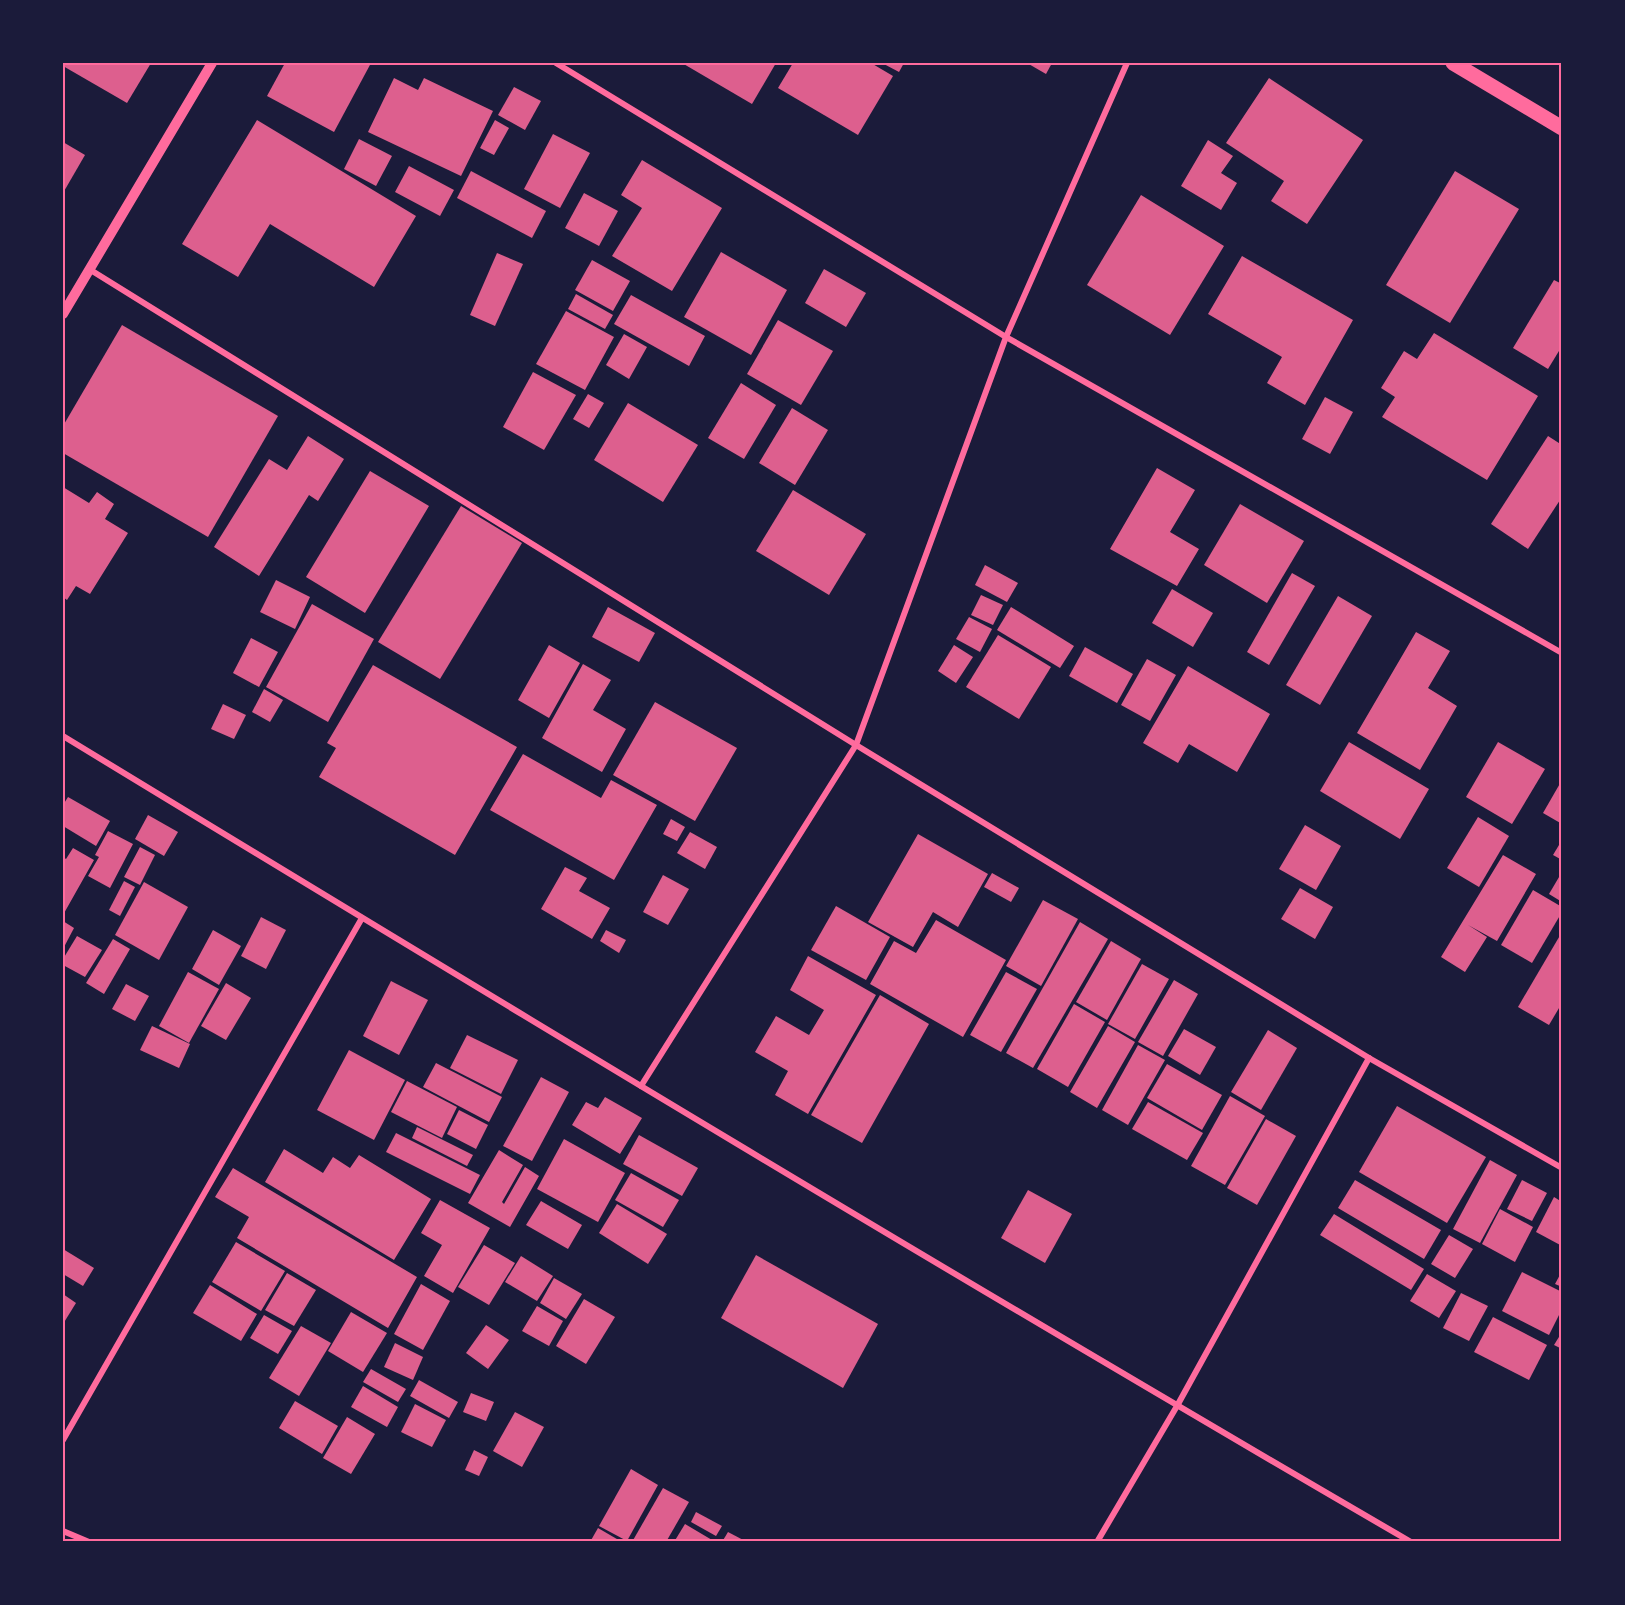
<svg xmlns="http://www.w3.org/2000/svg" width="1625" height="1605" viewBox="0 0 1625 1605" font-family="'Libre Baskerville',serif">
  <rect width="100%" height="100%" fill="#1b1b3a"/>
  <g fill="#dd5f8e">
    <path d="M63,63H151L127,103L63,66Z"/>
    <path d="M285,63H371L334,132L267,96Z"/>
    <path d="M682,63H776L752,104Z"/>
    <path d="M793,63H871L893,76L858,135L778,88Z"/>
    <path d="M882,63H904L899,72Z"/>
    <path d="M1027,63H1052L1046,74Z"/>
    <path d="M394,78L418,90L424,78L493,111L461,176L368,132Z"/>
    <path d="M1269,78L1363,140L1307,224L1271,201L1284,181L1226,143Z"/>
    <path d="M514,87L541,101L525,130L498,115Z"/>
    <path d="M257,120L416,216L374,287L270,224L238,277L182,244Z"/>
    <path d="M495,120L509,128L494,155L480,148Z"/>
    <path d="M553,134L590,153L560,208L524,189Z"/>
    <path d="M359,139L392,156L376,186L344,169Z"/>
    <path d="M1208,140L1233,156L1221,173L1237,183L1221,210L1181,186Z"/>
    <path d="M63,142L85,155L63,193Z"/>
    <path d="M642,160L722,208L672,291L612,256L642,208L621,195Z"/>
    <path d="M409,166L454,190L440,216L395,192Z"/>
    <path d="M471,171L546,211L532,238L457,198Z"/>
    <path d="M1455,171L1519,209L1450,323L1386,285Z"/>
    <path d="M584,193L618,211L599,246L565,228Z"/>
    <path d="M1141,195L1224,246L1170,335L1087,285Z"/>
    <path d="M721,252L787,290L751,355L684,317Z"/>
    <path d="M497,253L523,264L495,326L470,315Z"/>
    <path d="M1242,256L1353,320L1305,405L1267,383L1282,357L1208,314Z"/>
    <path d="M592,260L630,281L613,311L575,290Z"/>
    <path d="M824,269L866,293L846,327L805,303Z"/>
    <path d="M1554,280L1562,284V346L1548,369L1513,348Z"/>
    <path d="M576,294L613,315L605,329L568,309Z"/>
    <path d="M631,295L705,336L689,366L614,324Z"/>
    <path d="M566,311L614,337L585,390L536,364Z"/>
    <path d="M778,320L833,351L801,405L747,374Z"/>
    <path d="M122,325L278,416L208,537L63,453V426Z"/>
    <path d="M1434,333L1538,396L1487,480L1382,417L1395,397L1381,388L1404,351L1417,359Z"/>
    <path d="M624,334L647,347L629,379L606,365Z"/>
    <path d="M533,372L576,395L544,450L503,427Z"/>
    <path d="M741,383L776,405L744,459L708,438Z"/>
    <path d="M588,394L604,403L589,428L573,419Z"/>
    <path d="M1325,397L1353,412L1330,454L1302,439Z"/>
    <path d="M628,403L698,445L663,502L594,460Z"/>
    <path d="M792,408L828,430L795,485L759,463Z"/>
    <path d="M308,436L344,459L318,501L309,495L259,576L214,547L269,459L287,470Z"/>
    <path d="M1548,436L1562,445V497L1528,549L1491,524Z"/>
    <path d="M1157,468L1195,490L1170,532L1199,549L1177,586L1110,549Z"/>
    <path d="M370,471L429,506L365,613L306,577Z"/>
    <path d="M63,487L89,503L97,492L114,504L105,519L128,533L90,594L76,586L67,600L63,597Z"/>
    <path d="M793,490L866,534L829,595L756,551Z"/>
    <path d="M1240,504L1304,541L1267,603L1204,565Z"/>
    <path d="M461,506L522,543L440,679L378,642Z"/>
    <path d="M985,565L1018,583L1007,602L975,585Z"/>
    <path d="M1292,573L1315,586L1269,665L1247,652Z"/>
    <path d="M276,580L310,597L295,629L260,612Z"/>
    <path d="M1172,589L1213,613L1193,647L1152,623Z"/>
    <path d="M981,595L1003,605L993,625L971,615Z"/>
    <path d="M1338,596L1372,616L1320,705L1286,685Z"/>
    <path d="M312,604L374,639L328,722L266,687Z"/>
    <path d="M608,607L655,633L639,662L592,637Z"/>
    <path d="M1011,607L1074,646L1060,668L997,630Z"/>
    <path d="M969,617L992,629L980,652L956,639Z"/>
    <path d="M1416,632L1450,651L1428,688L1457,706L1420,770L1357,733Z"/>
    <path d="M998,635L1051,667L1019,719L966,687Z"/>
    <path d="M251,638L278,652L259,687L233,673Z"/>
    <path d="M549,645L580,663L549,718L518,700Z"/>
    <path d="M954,645L973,657L956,683L938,671Z"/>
    <path d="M1085,647L1133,674L1117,703L1069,676Z"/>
    <path d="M1147,659L1176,675L1150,721L1121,705Z"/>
    <path d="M583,664L611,680L593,710L626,729L602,772L542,738Z"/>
    <path d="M373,665L517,747L455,855L319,777L336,748L327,743Z"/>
    <path d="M1188,666L1270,714L1237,772L1189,744L1178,763L1143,743Z"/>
    <path d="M264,689L283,700L270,722L252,712Z"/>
    <path d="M655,702L737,748L695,821L613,775Z"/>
    <path d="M223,704L246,715L234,739L211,729Z"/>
    <path d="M1349,742L1429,789L1400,839L1320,791Z"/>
    <path d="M1498,742L1545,769L1512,824L1466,797Z"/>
    <path d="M523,754L601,798L611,780L657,805L614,880L490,810Z"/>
    <path d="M1562,780V824L1543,813Z"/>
    <path d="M68,797L110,821L96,846L63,826V805Z"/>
    <path d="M148,815L178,832L164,856L135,839Z"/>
    <path d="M1478,817L1509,836L1479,887L1447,868Z"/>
    <path d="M671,819L685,827L677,841L663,834Z"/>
    <path d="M1305,825L1341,846L1316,890L1279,869Z"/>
    <path d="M108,831L133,844L110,888L88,876L99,857L95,855Z"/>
    <path d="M690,832L717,847L705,869L677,853Z"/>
    <path d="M918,834L988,874L958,927L933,912L913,947L868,922Z"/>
    <path d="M1562,840V860L1553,855Z"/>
    <path d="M140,847L155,855L140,885L124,877Z"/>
    <path d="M73,848L94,860L63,915V857L66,859Z"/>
    <path d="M1503,855L1536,874L1497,941L1468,925L1487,937L1465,972L1441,957Z"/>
    <path d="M565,867L587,878L579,891L610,908L592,939L541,909Z"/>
    <path d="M1562,872V902L1549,894Z"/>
    <path d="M992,873L1019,888L1011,902L984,887Z"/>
    <path d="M663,875L689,889L668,925L643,912Z"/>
    <path d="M124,881L135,887L120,916L109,910Z"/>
    <path d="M144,882L188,907L159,960L115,935Z"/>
    <path d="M1300,888L1333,907L1315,939L1281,919Z"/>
    <path d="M1533,890L1562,907V912L1532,963L1501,945Z"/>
    <path d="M1043,900L1078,919L1041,986L1006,966Z"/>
    <path d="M836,906L890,937L866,980L811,950Z"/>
    <path d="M261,917L286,930L266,969L241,956Z"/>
    <path d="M936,920L1006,960L963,1037L870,984L894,941L916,953Z"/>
    <path d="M63,921L74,928L63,949Z"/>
    <path d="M1080,922L1108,939L1033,1068L1006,1053Z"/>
    <path d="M213,930L241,946L219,985L192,969Z"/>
    <path d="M606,930L626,940L619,953L600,941Z"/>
    <path d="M1562,932V1003L1549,1025L1518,1007Z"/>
    <path d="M77,936L102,950L85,977L63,965V959Z"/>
    <path d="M113,939L130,949L104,994L86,983Z"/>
    <path d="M1111,941L1141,959L1107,1020L1076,1002Z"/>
    <path d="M808,956L876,995L808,1114L775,1095L788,1071L755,1052L776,1016L809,1035L824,1010L790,990Z"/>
    <path d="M1142,964L1169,979L1135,1039L1108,1024Z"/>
    <path d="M188,972L219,989L189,1043L159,1026Z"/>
    <path d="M1006,972L1037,989L1001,1052L970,1035Z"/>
    <path d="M1174,980L1198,994L1163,1056L1138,1042Z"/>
    <path d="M391,981L428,1000L399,1055L363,1036Z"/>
    <path d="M226,983L251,998L226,1040L201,1026Z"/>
    <path d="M126,984L149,996L135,1021L112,1009Z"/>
    <path d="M880,995L929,1024L862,1143L811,1115Z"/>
    <path d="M1074,1004L1105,1022L1068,1087L1037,1069Z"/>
    <path d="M152,1026L190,1044L179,1068L140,1050Z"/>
    <path d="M1108,1026L1135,1042L1097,1108L1070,1092Z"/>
    <path d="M1184,1029L1216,1047L1200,1075L1168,1056Z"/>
    <path d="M1268,1030L1297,1048L1261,1110L1231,1092Z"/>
    <path d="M467,1035L518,1060L501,1094L450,1068Z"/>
    <path d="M1138,1045L1165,1060L1128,1125L1102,1110Z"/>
    <path d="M349,1050L405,1080L374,1140L317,1110Z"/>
    <path d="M436,1063L502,1097L489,1122L423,1087Z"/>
    <path d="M1167,1064L1222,1095L1202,1130L1147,1098Z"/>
    <path d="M541,1077L569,1092L532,1161L503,1146Z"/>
    <path d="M407,1081L457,1107L442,1138L391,1112Z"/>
    <path d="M1230,1096L1265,1116L1225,1185L1191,1166Z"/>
    <path d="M605,1097L642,1118L620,1154L572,1125L586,1102L598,1108Z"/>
    <path d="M1148,1102L1203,1133L1187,1160L1132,1129Z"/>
    <path d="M1397,1106L1486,1157L1447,1223L1359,1172Z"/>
    <path d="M459,1110L488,1125L476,1149L447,1134Z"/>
    <path d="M1266,1119L1296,1136L1257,1205L1227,1188Z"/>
    <path d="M417,1127L473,1155L467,1166L412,1138Z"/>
    <path d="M396,1133L480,1175L470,1194L386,1152Z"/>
    <path d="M639,1135L698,1168L682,1196L623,1164Z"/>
    <path d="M564,1139L625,1173L598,1222L537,1189Z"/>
    <path d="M284,1149L323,1173L333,1157L350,1168L359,1155L431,1199L394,1260L265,1182Z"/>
    <path d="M499,1150L523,1165L502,1202L504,1204L525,1167L539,1176L510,1227L468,1203Z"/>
    <path d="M1490,1160L1517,1175L1480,1243L1453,1229Z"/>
    <path d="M233,1168L417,1277L388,1328L237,1238L249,1217L215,1197Z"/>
    <path d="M631,1173L679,1200L663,1227L615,1200Z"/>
    <path d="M1355,1180L1441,1230L1424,1259L1338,1208Z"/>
    <path d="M1522,1180L1547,1193L1532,1221L1507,1209Z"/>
    <path d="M1028,1190L1072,1214L1045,1263L1001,1238Z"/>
    <path d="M1554,1197L1562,1202V1246L1536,1232Z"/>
    <path d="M440,1200L490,1228L453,1293L424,1276L442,1245L421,1233Z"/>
    <path d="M541,1201L582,1225L568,1249L526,1225Z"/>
    <path d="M617,1204L667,1234L648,1264L599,1233Z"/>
    <path d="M1500,1209L1533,1227L1515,1262L1482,1244Z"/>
    <path d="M1334,1214L1424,1269L1411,1290L1320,1235Z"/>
    <path d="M1449,1235L1473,1249L1455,1278L1431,1264Z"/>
    <path d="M236,1242L285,1271L261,1311L212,1282Z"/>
    <path d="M484,1245L515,1263L489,1305L458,1287Z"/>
    <path d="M63,1249L94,1268L83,1286L63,1274Z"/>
    <path d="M756,1255L878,1324L843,1388L721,1318Z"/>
    <path d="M521,1256L553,1276L537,1301L505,1282Z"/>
    <path d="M1562,1271V1287L1555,1284Z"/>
    <path d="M1522,1272L1562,1292V1309L1549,1335L1502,1311Z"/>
    <path d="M287,1273L316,1290L294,1326L265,1310Z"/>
    <path d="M1427,1274L1456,1291L1439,1318L1410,1301Z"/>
    <path d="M554,1278L582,1294L566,1319L540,1303Z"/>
    <path d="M421,1284L450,1301L423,1350L394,1334Z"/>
    <path d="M210,1285L257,1314L241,1341L193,1313Z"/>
    <path d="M1461,1293L1488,1306L1469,1341L1443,1328Z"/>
    <path d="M63,1294L76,1303L63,1324Z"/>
    <path d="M584,1299L615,1317L586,1364L556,1346Z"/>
    <path d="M537,1306L563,1321L549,1346L522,1331Z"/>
    <path d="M351,1312L387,1333L363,1372L328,1351Z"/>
    <path d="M264,1315L292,1331L278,1354L250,1338Z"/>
    <path d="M1493,1317L1547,1345L1529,1380L1474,1352Z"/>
    <path d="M486,1325L509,1340L488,1369L466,1353Z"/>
    <path d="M301,1326L331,1343L299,1396L269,1378Z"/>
    <path d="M1562,1332V1349L1554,1345Z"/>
    <path d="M395,1343L423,1357L413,1380L384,1367Z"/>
    <path d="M371,1369L406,1389L398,1402L363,1382Z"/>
    <path d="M419,1380L458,1402L449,1418L410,1396Z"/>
    <path d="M363,1386L398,1407L387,1427L351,1407Z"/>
    <path d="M471,1393L494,1402L486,1421L463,1412Z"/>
    <path d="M295,1401L338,1426L322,1454L279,1428Z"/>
    <path d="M415,1404L446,1420L432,1447L401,1432Z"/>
    <path d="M515,1412L544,1427L522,1467L493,1451Z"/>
    <path d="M347,1417L375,1434L351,1474L323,1458Z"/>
    <path d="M474,1450L488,1457L479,1476L465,1470Z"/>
    <path d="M631,1469L658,1485L627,1541L599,1526Z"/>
    <path d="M663,1488L689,1502L666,1542H632Z"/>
    <path d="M696,1512L722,1526L716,1536L691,1522Z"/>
    <path d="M685,1524L712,1540L711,1542H674Z"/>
    <path d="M598,1528L622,1542H590Z"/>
    <path d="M728,1532L747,1542H722Z"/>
  </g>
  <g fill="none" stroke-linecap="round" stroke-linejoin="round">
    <g stroke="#ff6b9d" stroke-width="6">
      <path d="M556,63L1006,337L1562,653"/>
      <path d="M89,269L856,745L1369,1058L1562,1168"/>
      <path d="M63,736C510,1008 958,1279 1411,1542"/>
      <path d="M641,1086L856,745L1006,337L1127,63"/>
      <path d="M63,1440L362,918"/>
      <path d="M63,1531L89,1542"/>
      <path d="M1097,1542L1177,1406L1369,1058"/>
    </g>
    <path stroke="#ff6b9d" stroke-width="10" d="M63,314L212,63"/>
    <path stroke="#ff6b9d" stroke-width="15" d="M1453,63L1562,128"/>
  </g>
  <rect width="1625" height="1605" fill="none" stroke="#1b1b3a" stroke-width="129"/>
  <rect x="64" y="64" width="1496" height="1476" fill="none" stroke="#ff6b9d" stroke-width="2"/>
</svg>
